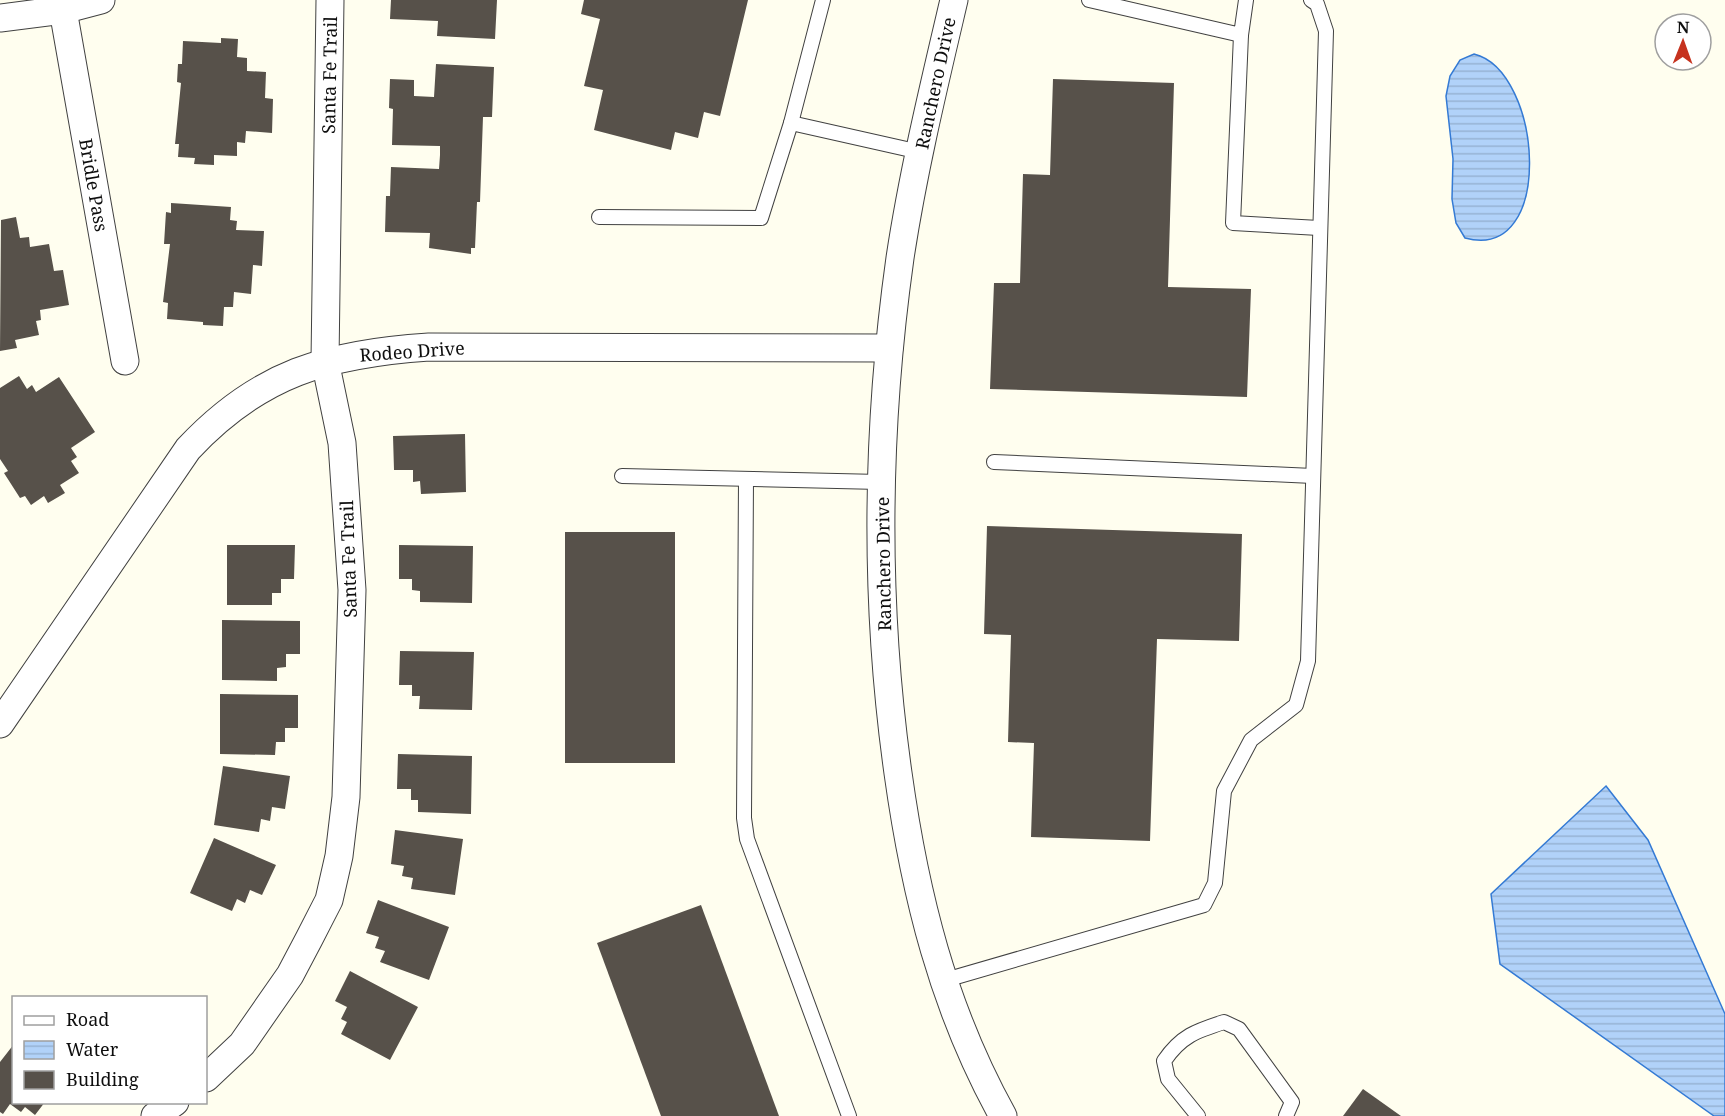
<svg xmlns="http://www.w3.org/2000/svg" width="1725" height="1116" viewBox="0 0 1725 1116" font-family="'Noto Serif',serif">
  <defs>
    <pattern id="water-rules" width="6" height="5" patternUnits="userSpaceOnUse" patternTransform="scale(1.5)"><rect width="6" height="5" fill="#b1d2f9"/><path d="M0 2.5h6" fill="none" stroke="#97b3d4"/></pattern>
  </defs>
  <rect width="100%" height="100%" fill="#fffeef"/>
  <g fill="url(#water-rules)" stroke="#347ad4" stroke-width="1.5">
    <path d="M1474,54C1543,71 1556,263 1465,238L1456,223L1452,199L1453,159L1446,96L1450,76L1460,60Z"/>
    <path d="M1606,786L1648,840L1725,1014V1116H1714L1500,964L1491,894Z"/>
  </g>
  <g fill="#57514a">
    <path d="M391,0H497L495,39L437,36L438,21L390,19Z"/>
    <path d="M584,0H748L720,116L704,112L698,138L675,132L671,150L594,130L603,90L584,86L600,19L581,14Z"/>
    <path d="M221,38L238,39L237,57L247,58V71L266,72L265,98L273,99L272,133L246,131L245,143L237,142V156L214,155V165L194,164L195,158L178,157L179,144H175L181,83L177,82L178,64H182L183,41L221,43Z"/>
    <path d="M436,64L494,67L492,117H483L480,202H477L475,248H471V254L429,248L430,233L385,232L386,196H390L391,167L439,169L440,155V146L392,145L393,109L389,108L390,79L414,80V96L434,97Z"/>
    <path d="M1053,79L1174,83L1168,287L1251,289L1247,397L990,389L994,283H1020L1023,174L1050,175Z"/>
    <path d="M171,203L231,207L230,220L237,221L236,230L264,231L262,266L253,265L251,294L234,292L233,307H224L223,326L203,325V322L167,319L168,303L163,302L170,244H164L166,212L171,213Z"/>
    <path d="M16,217L20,238L29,237L30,247L49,244L54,271L63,270L69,305L40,310L41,320L36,321L39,335L15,340L17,348L0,351L1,220Z"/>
    <path d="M19,376L27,389L32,385L36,392L59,377L95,432L71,448L77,457L71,461L79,473L60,485L65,493L48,503L44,496L31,505L25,496L20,498L4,473L8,471L0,459V388Z"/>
    <path d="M465,434L466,492L421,494L420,481L413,482V470H394L393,436Z"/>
    <path d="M987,526L1242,534L1239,641L1157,639L1150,841L1031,837L1034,743L1008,742L1011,635L984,634Z"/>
    <rect x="565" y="532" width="110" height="231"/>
    <path d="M227,545H295L294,579H281V593H272V605H227Z"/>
    <path d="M399,545L473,546L472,603L420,602V591L412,590V579H399Z"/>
    <path d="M222,620L300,621V654H286V667L277,668V681L222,680Z"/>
    <path d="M400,651L474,652L472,710L419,709L420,696H412V685H399Z"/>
    <path d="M220,694L298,695V728H285V742H276L275,755L220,754Z"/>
    <path d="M398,754L472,756L471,814L418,812V800H411V789H397Z"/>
    <path d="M223,766L290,776L285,809L272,807L270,821L261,819L259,832L214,825Z"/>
    <path d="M395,830L463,839L455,895L411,889L413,878L402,876L404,866L391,864Z"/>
    <path d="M214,838L276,865L262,895L250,890L245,903L237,899L232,911L190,893Z"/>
    <path d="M378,900L449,927L429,980L380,962L385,951L375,948L379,937L366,933Z"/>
    <path d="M701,905L779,1116H661L597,943Z"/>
    <path d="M350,971L418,1007L390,1060L341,1034L347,1022L341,1019L347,1007L335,1001Z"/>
    <path d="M14,1044V1102H45L35,1115L25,1107L21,1112L10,1104L3,1114L0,1112V1062Z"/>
    <path d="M1363,1089L1401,1116H1343Z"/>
  </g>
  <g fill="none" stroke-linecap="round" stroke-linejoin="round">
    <g stroke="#414141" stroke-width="16">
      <g id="service">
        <path d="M1089,0L1241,35L1246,0"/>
        <path d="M1241,35L1233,223L1319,228"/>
        <path d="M791,123L823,0"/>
        <path d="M599,217L761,218L791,123L920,152"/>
        <path d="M994,462L1313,476"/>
        <path d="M622,476L880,482"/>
        <path d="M746,479L744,818L747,839L849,1116"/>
        <path d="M942,981L1204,905L1215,883L1224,791L1251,740L1296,705L1308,661L1326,31L1317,4L1311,0"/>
        <path d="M1198,1116L1168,1079L1164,1061C1181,1036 1196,1031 1224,1022L1239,1029L1292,1102L1286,1116"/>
      </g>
    </g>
    <g stroke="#414141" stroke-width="29">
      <g id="minor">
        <path d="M954,0C934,85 913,172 900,258C876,429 874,602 898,773C915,895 943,1008 1003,1116"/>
        <path d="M63,10L125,361"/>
        <path d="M0,18L63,10L101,0"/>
        <path d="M0,724L188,449C259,373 327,354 429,347L889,348"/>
        <path d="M206,1078L242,1044L290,975L309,939L329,900L339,856L346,797L352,590L342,443L325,361L330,0"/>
        <path d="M155,1116L175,1102"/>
      </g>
    </g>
    <use href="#service" stroke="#fff" stroke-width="14"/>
    <use href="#minor" stroke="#fff" stroke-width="27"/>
  </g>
  <g text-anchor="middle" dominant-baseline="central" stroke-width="6" stroke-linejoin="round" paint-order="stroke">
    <g font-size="18" fill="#0e0e0e" stroke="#fff">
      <text transform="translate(329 75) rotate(-89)">Santa Fe Trail</text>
      <text transform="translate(935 83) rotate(-78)">Ranchero Drive</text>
      <text transform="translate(94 185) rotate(80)">Bridle Pass</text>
      <text transform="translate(412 351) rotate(-4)">Rodeo Drive</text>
      <text transform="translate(348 559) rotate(-92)">Santa Fe Trail</text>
      <text transform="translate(883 564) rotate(-91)">Ranchero Drive</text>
    </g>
  </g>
  <rect x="12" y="996" width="195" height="108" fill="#ffffff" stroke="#9f9f9f" stroke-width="1.5"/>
  <rect x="24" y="1016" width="30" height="9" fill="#ffffff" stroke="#9f9f9f" stroke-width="1.5"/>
  <text x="66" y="1026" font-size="18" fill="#0e0e0e">Road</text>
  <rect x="24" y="1041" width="30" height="18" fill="url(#water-rules)" stroke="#9f9f9f" stroke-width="1.5"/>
  <text x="66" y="1056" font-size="18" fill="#0e0e0e">Water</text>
  <rect x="24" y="1071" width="30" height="18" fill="#57514a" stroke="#9f9f9f" stroke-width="1.5"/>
  <text x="66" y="1086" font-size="18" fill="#0e0e0e">Building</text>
  <g transform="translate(1683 42) rotate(1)"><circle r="28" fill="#ffffff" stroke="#9f9f9f" stroke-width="1.5"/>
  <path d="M0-4.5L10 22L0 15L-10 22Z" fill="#c6321e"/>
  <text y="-9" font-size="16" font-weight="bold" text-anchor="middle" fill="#0e0e0e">N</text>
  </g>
</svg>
